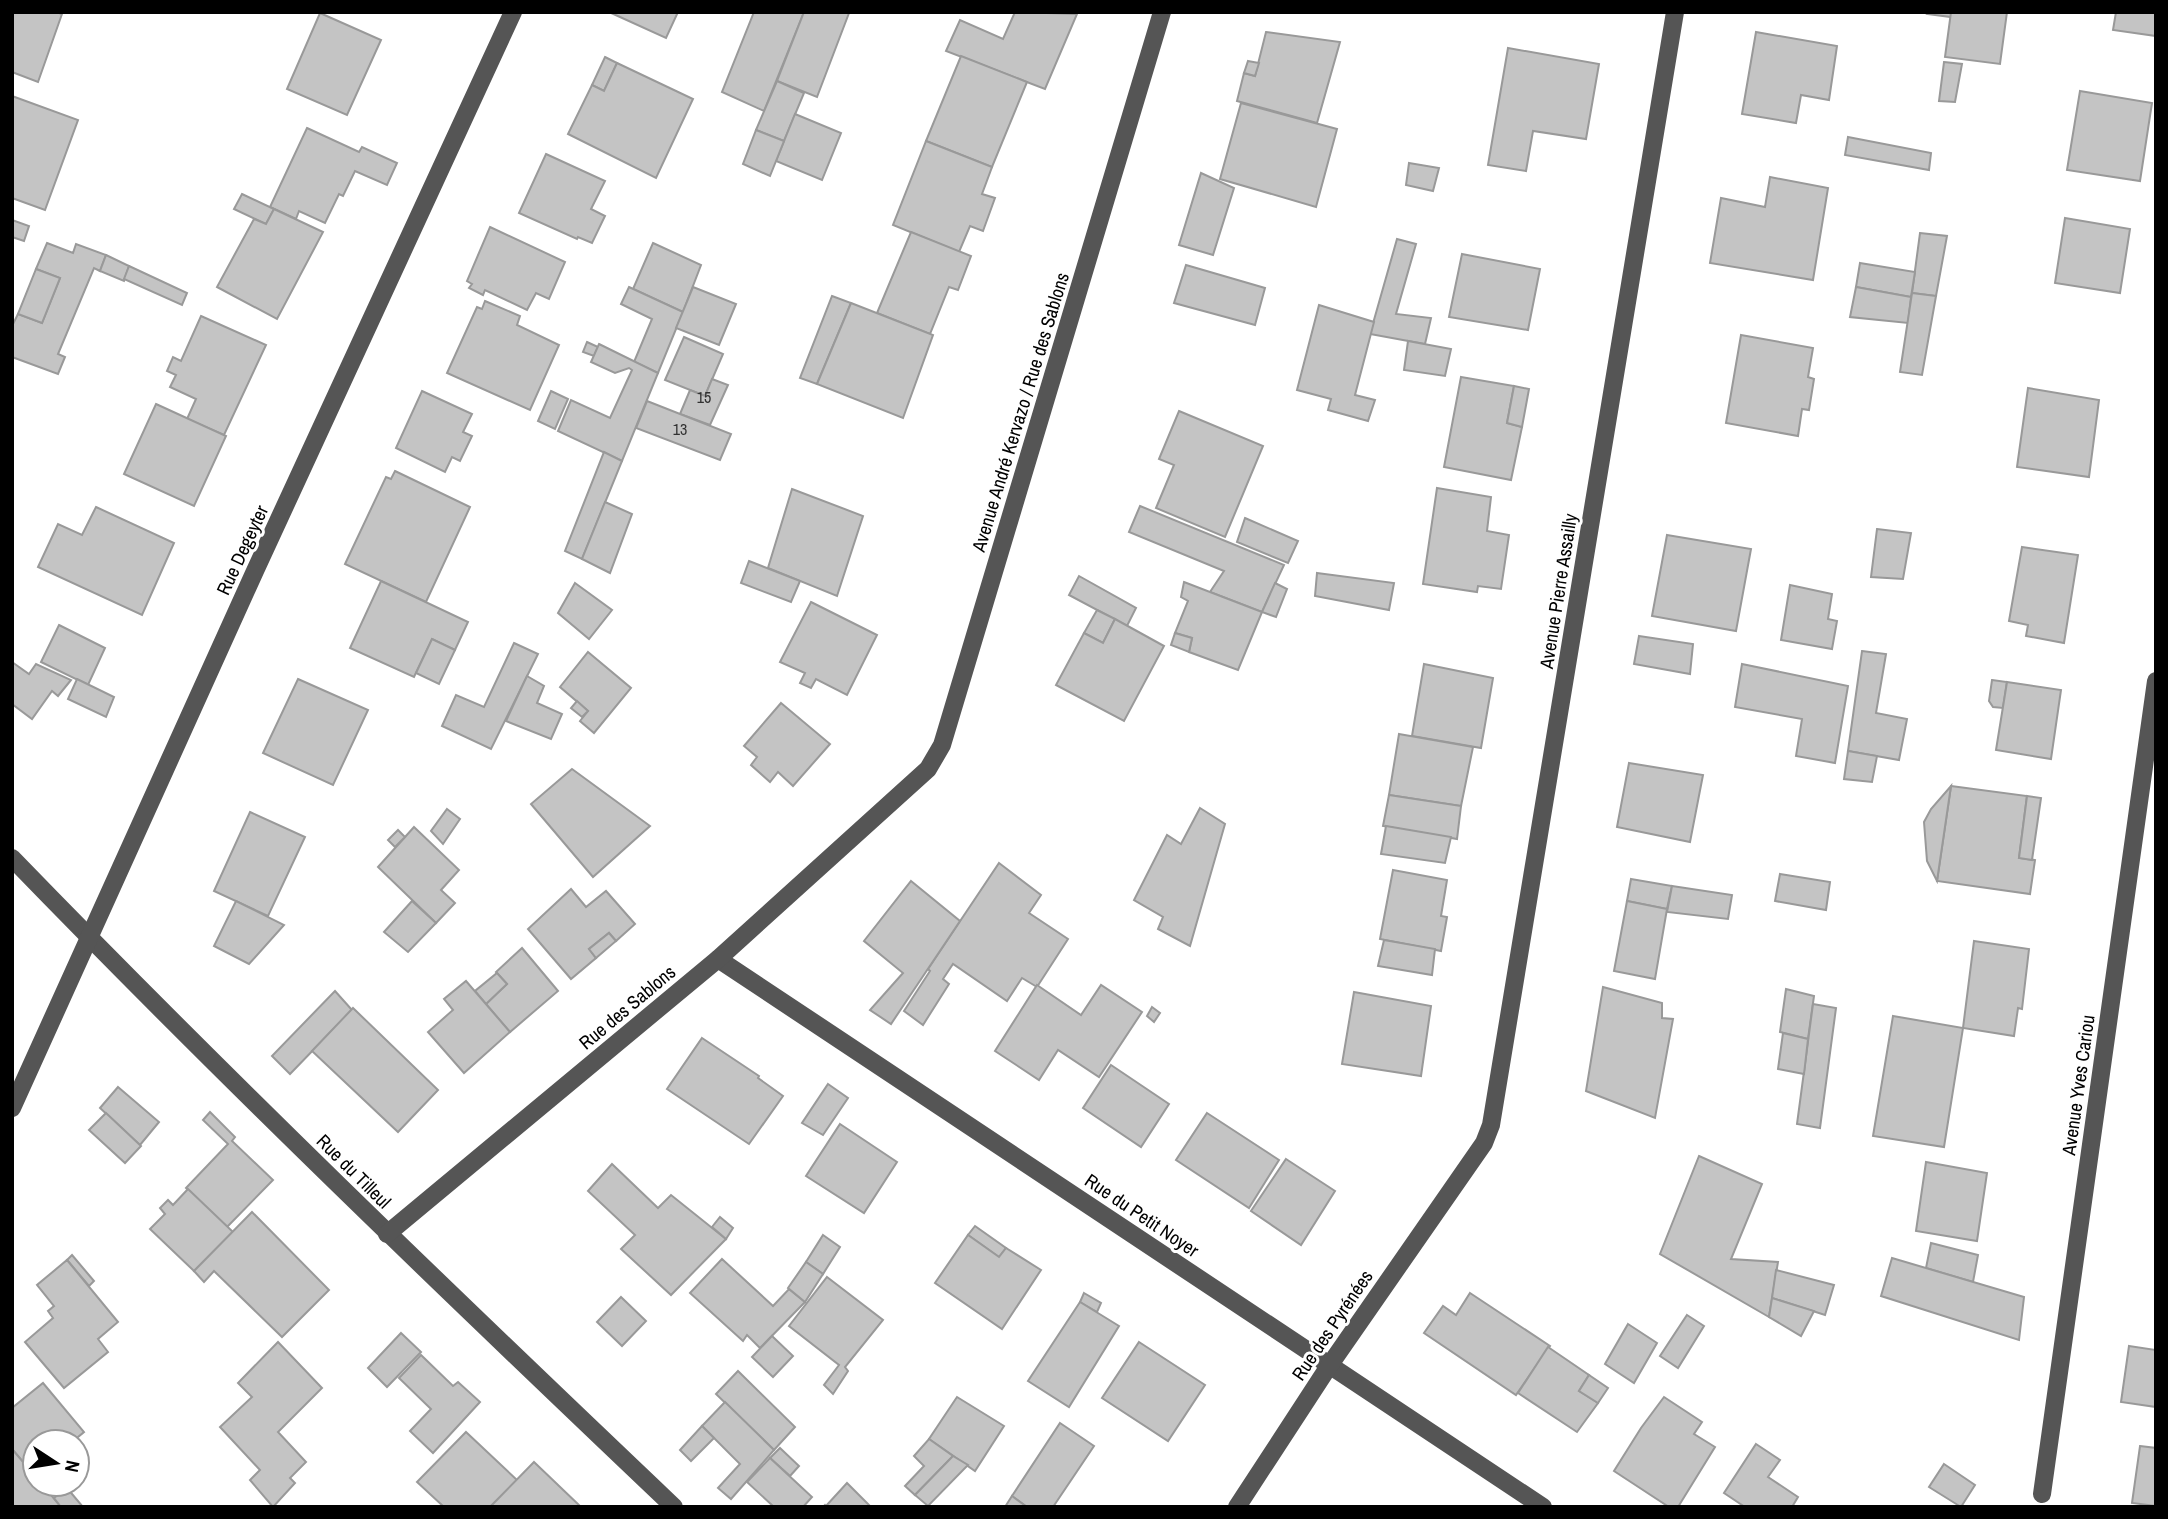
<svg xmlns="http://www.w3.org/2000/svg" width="2168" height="1519" viewBox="0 0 2168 1519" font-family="'Archivo Narrow',sans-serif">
  <rect width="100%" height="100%" fill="#fff"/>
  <g fill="#c4c4c4" stroke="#999" stroke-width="2">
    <path d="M12,12H56L62,14L38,82L12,72Z"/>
    <path d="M609,12H678L666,38Z"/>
    <path d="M754,12H804L764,111L722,92Z"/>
    <path d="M804,12L849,13L817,97L777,81Z"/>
    <path d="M1015,12L1077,14L1045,89L946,51L960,20L1003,39Z"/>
    <path d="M1928,12H1951V17L1927,14Z"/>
    <path d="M1951,12H2007L2000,64L1945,57Z"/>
    <path d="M2116,12H2156V36L2113,30Z"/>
    <path d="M320,13L381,40L347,115L287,89Z"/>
    <path d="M1266,32L1340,42L1317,123L1237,101L1244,73L1255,76Z"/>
    <path d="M1756,32L1837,46L1829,100L1801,95L1796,123L1742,114Z"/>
    <path d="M1508,48L1599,64L1586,139L1533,131L1526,171L1488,165Z"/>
    <path d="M961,56L1027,82L992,167L926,141Z"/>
    <path d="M605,57L617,63L604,91L592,85Z"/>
    <path d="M1248,61L1259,63L1255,76L1244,73Z"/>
    <path d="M1944,62L1962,64L1955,102L1939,101Z"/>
    <path d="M617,63L693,99L656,178L568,134L592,85L604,91Z"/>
    <path d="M777,81L804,93L784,141L756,130Z"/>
    <path d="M2080,91L2152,103L2140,181L2067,170Z"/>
    <path d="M12,96L78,120L45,210L12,198Z"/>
    <path d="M1241,103L1337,129L1316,207L1220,179Z"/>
    <path d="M795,114L841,133L822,180L776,161Z"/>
    <path d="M307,128L359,152L362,147L397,163L387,185L355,171L343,196L339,194L325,223L299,211L296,219L270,207Z"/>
    <path d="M756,130L784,141L770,176L743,164Z"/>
    <path d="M1848,137L1931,153L1929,170L1845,155Z"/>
    <path d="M926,141L992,167L982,194L995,198L983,231L970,226L959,252L893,225Z"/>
    <path d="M546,154L605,181L591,209L605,216L592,243L578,237L577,239L519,213Z"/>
    <path d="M1409,163L1439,168L1433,191L1406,185Z"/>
    <path d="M1201,173L1234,188L1213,255L1179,245Z"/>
    <path d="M1770,177L1828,188L1813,280L1710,263L1721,198L1765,207Z"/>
    <path d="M242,194L274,209L266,224L234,209Z"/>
    <path d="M274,209L323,232L277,319L217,287L254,219L266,224Z"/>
    <path d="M2065,218L2130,229L2120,293L2055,283Z"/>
    <path d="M12,220L29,226L24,241L12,237Z"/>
    <path d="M490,227L565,262L549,299L536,293L527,310L485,290L483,295L469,288L472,284L467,281Z"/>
    <path d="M911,232L971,256L958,290L949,287L930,334L877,313Z"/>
    <path d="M1920,233L1947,236L1936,296L1912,293Z"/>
    <path d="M1397,239L1416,244L1396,314L1431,318L1425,344L1370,334Z"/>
    <path d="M47,243L73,253L76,244L106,255L100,271L94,268L58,354L65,357L58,374L12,357V326L18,314L42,323L60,278L36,269Z"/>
    <path d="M653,243L701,265L683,312L633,289Z"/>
    <path d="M1462,254L1540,269L1528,330L1449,317Z"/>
    <path d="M106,255L129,266L124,281L100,271Z"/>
    <path d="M1860,263L1915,272L1911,297L1856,287Z"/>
    <path d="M1186,265L1265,288L1255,325L1174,303Z"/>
    <path d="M129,266L187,293L182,305L124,279Z"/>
    <path d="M36,269L60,278L42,323L18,314Z"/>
    <path d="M629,287L683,312L658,373L634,362L652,319L621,304Z"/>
    <path d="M693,287L736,304L719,345L676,328Z"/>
    <path d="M1856,287L1911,297L1908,323L1850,317Z"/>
    <path d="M1912,293L1936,296L1922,375L1900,372Z"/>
    <path d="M832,296L851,303L817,384L800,378Z"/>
    <path d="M485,301L520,316L517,325L559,345L530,410L447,373L477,307L482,309Z"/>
    <path d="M851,303L933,335L903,418L817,384Z"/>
    <path d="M1319,305L1374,322L1355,395L1375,400L1368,421L1328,410L1331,399L1297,390Z"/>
    <path d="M201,316L266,345L224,435L187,419L196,399L170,387L176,375L167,371L173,357L181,361Z"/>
    <path d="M1741,335L1813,348L1808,377L1814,379L1809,410L1802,409L1798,436L1726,423Z"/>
    <path d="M684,337L723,354L705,396L665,380Z"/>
    <path d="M1408,341L1451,349L1445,376L1404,370Z"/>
    <path d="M587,342L598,347L594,356L583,352Z"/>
    <path d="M599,344L658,373L622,461L558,431L571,400L610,418L632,370L629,368L615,373L591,362Z"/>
    <path d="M1461,377L1514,386L1507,423L1522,427L1511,480L1444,467Z"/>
    <path d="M712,379L728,385L710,425L680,414L690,390L705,396Z"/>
    <path d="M1514,386L1529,389L1522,427L1507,423Z"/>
    <path d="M2028,388L2099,400L2089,477L2017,467Z"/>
    <path d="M422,391L472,414L463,432L472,436L460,461L452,457L445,472L396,448Z"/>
    <path d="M551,391L568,399L555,429L538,421Z"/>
    <path d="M647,401L731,434L720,460L636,428Z"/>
    <path d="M156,404L226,436L194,506L124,474Z"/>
    <path d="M1179,411L1263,446L1225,537L1156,508L1174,465L1159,459Z"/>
    <path d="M604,452L622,461L582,559L565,551Z"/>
    <path d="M395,471L470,507L426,602L345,564L386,477L391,479Z"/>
    <path d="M1437,488L1491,497L1487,531L1509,535L1501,589L1478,586L1477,592L1423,584Z"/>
    <path d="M792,489L863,516L837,596L768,568Z"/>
    <path d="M605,502L632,514L610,573L582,559Z"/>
    <path d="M1140,506L1284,565L1262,612L1210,592L1224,571L1129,532Z"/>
    <path d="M96,507L174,543L142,615L38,567L58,524L82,535Z"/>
    <path d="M1245,518L1298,541L1288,563L1237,542Z"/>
    <path d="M1877,529L1911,533L1903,579L1871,577Z"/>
    <path d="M1667,535L1751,549L1736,631L1652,616Z"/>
    <path d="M2022,547L2078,555L2064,643L2026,636L2028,625L2009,621Z"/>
    <path d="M749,561L800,581L791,602L741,583Z"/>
    <path d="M1317,573L1394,583L1389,610L1315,596Z"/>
    <path d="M1079,576L1136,608L1127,626L1069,595Z"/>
    <path d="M381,581L468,622L455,650L432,639L414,677L350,648Z"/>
    <path d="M1184,582L1262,612L1238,670L1189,652L1192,638L1175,633L1188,601L1181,597Z"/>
    <path d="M575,583L612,610L589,639L558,613Z"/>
    <path d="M1275,583L1287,589L1276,617L1262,612Z"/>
    <path d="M1790,585L1832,594L1828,619L1837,621L1832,649L1781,640Z"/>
    <path d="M811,602L877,635L847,695L816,679L811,688L800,683L805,673L780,662Z"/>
    <path d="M1097,610L1115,619L1103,643L1084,633Z"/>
    <path d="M1115,619L1164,646L1124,721L1056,685L1084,633L1103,643Z"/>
    <path d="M59,625L105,648L88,685L41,662Z"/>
    <path d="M1175,633L1192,638L1189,652L1171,645Z"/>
    <path d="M1639,636L1693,644L1690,674L1634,664Z"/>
    <path d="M432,639L455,650L439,684L416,673Z"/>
    <path d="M514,643L538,654L491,749L442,726L456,695L484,707Z"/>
    <path d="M1862,651L1886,654L1876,713L1907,719L1899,760L1848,751Z"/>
    <path d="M588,652L631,688L594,733L580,721L588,711L560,687Z"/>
    <path d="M12,662L29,674L36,664L71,680L58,696L52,691L32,719L12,704Z"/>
    <path d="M1424,664L1493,678L1481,748L1412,736Z"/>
    <path d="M1742,664L1848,686L1835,763L1796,756L1802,719L1735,707Z"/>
    <path d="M527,676L544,686L537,703L562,714L551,739L506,721Z"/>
    <path d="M77,679L114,697L106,717L68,699Z"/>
    <path d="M298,679L368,710L333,785L263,753Z"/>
    <path d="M1992,680L2007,682L2003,708L1993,707L1989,701Z"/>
    <path d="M2007,682L2061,690L2051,759L1996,750Z"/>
    <path d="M577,701L588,711L582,717L571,708Z"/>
    <path d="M781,703L830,744L793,786L778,772L770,782L751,765L757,757L744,746Z"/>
    <path d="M1399,734L1473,747L1461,806L1389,795Z"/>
    <path d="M1848,751L1877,756L1872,782L1844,779Z"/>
    <path d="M1629,763L1703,775L1690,842L1617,827Z"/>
    <path d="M572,769L650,826L593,877L531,804Z"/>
    <path d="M1951,786L2027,796L2019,858L2035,860L2030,894L1937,881Z"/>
    <path d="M1951,786L1937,881L1927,861L1924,822L1931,809Z"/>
    <path d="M1389,795L1461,806L1457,839L1383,826Z"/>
    <path d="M2027,796L2041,798L2032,860L2019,858Z"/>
    <path d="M1200,808L1225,824L1190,946L1158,929L1163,917L1134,900L1167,835L1181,844Z"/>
    <path d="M447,809L460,819L443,844L431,831Z"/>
    <path d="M250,812L305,837L268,916L214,891Z"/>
    <path d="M1386,826L1451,837L1445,863L1381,854Z"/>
    <path d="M414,827L459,870L441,890L455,903L436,923L378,867Z"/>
    <path d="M398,830L405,837L395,847L388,840Z"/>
    <path d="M999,863L1041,895L1029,913L1068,939L1037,987L1022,978L1007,1001L953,964L943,979L949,984L923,1025L904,1011L930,971L928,969Z"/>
    <path d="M1393,870L1447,880L1441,916L1447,917L1441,951L1380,939Z"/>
    <path d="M1780,874L1830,882L1826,910L1775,901Z"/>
    <path d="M1631,879L1672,886L1667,909L1627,901Z"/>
    <path d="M911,881L960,921L891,1024L870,1010L903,973L864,941Z"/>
    <path d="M1672,886L1732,895L1728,919L1667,912Z"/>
    <path d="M571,889L586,907L606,891L635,924L616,941L609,933L589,949L596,958L571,979L528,929Z"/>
    <path d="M236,901L284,925L249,964L214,946Z"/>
    <path d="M412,901L436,923L408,952L384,932Z"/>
    <path d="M1627,901L1667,909L1655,979L1614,971Z"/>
    <path d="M609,933L616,941L596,958L589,949Z"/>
    <path d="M1384,940L1435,949L1432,975L1378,966Z"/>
    <path d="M1974,941L2029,949L2022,1009L2018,1008L2014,1036L1963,1028Z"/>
    <path d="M522,948L558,991L510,1032L486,1004L507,984L496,972Z"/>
    <path d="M497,973L507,984L486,1004L475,991Z"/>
    <path d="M466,981L510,1032L464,1073L428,1032L453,1010L444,999Z"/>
    <path d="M1037,985L1081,1015L1101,985L1142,1012L1099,1077L1058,1050L1039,1080L995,1051Z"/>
    <path d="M1603,987L1662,1003V1018L1673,1019L1655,1118L1586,1091Z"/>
    <path d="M1786,989L1814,996L1808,1039L1780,1032Z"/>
    <path d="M335,991L352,1010L290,1074L272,1056Z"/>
    <path d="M1354,992L1431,1006L1421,1076L1342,1064Z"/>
    <path d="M1813,1004L1836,1008L1820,1128L1797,1124Z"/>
    <path d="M1152,1007L1160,1013L1154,1022L1147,1016Z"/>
    <path d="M353,1008L438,1090L398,1132L312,1051Z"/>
    <path d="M1893,1016L1963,1028L1944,1147L1873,1136Z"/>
    <path d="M1783,1033L1808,1039L1804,1074L1778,1069Z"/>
    <path d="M702,1038L759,1076L758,1078L783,1096L749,1144L667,1089Z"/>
    <path d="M1111,1065L1169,1104L1141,1147L1083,1108Z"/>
    <path d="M828,1084L848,1098L823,1135L802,1123Z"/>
    <path d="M118,1087L159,1122L140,1145L100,1108Z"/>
    <path d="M210,1112L235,1137L232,1141L273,1180L227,1227L186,1188L228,1144L203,1120Z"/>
    <path d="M106,1113L141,1146L125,1163L89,1130Z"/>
    <path d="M1207,1113L1279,1160L1249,1208L1176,1160Z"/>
    <path d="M840,1124L897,1162L864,1213L806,1176Z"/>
    <path d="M1699,1156L1762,1184L1731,1259L1778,1262L1769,1317L1660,1254Z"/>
    <path d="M1286,1159L1335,1191L1301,1245L1251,1211Z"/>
    <path d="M1926,1162L1987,1173L1977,1241L1916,1231Z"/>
    <path d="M612,1164L658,1208L671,1195L726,1239L671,1295L621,1249L635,1235L588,1191Z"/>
    <path d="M188,1189L233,1232L194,1271L150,1229L165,1214L160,1208L168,1200L173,1205Z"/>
    <path d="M252,1212L329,1290L282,1337L214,1271L204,1282L194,1271Z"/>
    <path d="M720,1217L733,1228L726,1239L712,1227Z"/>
    <path d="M975,1226L1006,1248L999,1257L968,1235Z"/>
    <path d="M823,1235L840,1247L823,1274L806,1262Z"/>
    <path d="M968,1235L999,1257L1006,1248L1041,1270L1002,1329L935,1283Z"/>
    <path d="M1931,1243L1978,1255L1973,1282L1926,1268Z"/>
    <path d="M72,1255L94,1281L89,1286L67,1260Z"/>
    <path d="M1892,1258L2024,1297L2019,1340L1881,1296Z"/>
    <path d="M722,1259L773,1306L789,1289L805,1302L760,1348L747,1335L743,1341L690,1293Z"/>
    <path d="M67,1260L118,1322L98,1339L108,1352L64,1388L25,1342L53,1318L48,1311L54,1306L37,1285Z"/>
    <path d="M806,1262L823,1274L805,1302L788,1288Z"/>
    <path d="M1776,1270L1834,1285L1825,1315L1772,1298Z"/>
    <path d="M827,1277L883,1320L845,1367L848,1371L833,1394L824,1385L839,1365L789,1326Z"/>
    <path d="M1084,1293L1101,1303L1097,1312L1080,1302Z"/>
    <path d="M1470,1293L1550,1346L1516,1395L1424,1333L1443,1306L1456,1315Z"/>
    <path d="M621,1297L646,1321L622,1346L597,1322Z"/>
    <path d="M1772,1298L1814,1311L1801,1336L1769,1317Z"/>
    <path d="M1080,1302L1119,1326L1069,1407L1028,1381Z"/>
    <path d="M1687,1315L1704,1326L1678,1368L1660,1356Z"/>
    <path d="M1628,1324L1657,1343L1634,1383L1605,1364Z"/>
    <path d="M401,1333L421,1352L387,1387L368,1368Z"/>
    <path d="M772,1336L793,1356L773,1377L752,1357Z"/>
    <path d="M278,1342L322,1388L278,1432L306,1462L290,1478L295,1483L273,1507L250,1480L260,1470L220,1427L252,1397L238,1383Z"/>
    <path d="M1139,1342L1205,1385L1168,1441L1102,1398Z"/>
    <path d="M2129,1346L2156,1350V1407L2121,1402Z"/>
    <path d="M1548,1347L1589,1375L1579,1391L1598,1403L1577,1432L1518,1393Z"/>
    <path d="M421,1355L453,1386L458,1382L480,1402L433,1453L410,1431L431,1409L399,1378Z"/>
    <path d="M738,1371L795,1427L774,1450L716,1394Z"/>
    <path d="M1589,1375L1608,1388L1598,1403L1579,1391Z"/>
    <path d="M43,1383L84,1432L72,1442H35L34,1475L12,1449V1408Z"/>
    <path d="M957,1397L1004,1426L975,1471L929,1439Z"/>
    <path d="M1664,1397L1702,1422L1694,1434L1715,1447L1678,1507H1669L1614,1471L1641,1428Z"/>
    <path d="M725,1402L774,1450L731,1499L718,1488L740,1464L702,1426Z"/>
    <path d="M1060,1423L1094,1446L1053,1507H1027L1012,1496Z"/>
    <path d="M702,1426L714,1438L691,1461L680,1450Z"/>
    <path d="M466,1432L517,1480L490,1507H444L417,1482Z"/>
    <path d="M929,1439L953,1456L915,1495L905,1486L924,1466L914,1456Z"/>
    <path d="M1756,1444L1780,1460L1768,1477L1798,1497L1792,1507H1745L1724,1493Z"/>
    <path d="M2140,1446L2156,1448V1506L2132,1503Z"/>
    <path d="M780,1448L799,1466L790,1476L770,1458Z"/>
    <path d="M12,1449L35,1476V1484H42L61,1507H13Z"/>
    <path d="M953,1456L968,1465L928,1506L915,1495Z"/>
    <path d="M770,1458L812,1497L803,1507H774L747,1482Z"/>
    <path d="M534,1462L581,1507L491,1506Z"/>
    <path d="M1944,1464L1975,1485L1961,1507L1929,1487Z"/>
    <path d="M847,1483L871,1507H823L825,1505L826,1506Z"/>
    <path d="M67,1488L83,1507H61L54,1498Z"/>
    <path d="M1012,1496L1027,1507H1005Z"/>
  </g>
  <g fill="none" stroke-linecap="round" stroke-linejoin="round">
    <g stroke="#555" stroke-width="18">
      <path d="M12,858C227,1080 450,1294 674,1507"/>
      <path d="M718,959C994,1140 1267,1326 1543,1507"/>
      <path d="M12,1108L255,571L513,12"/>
      <path d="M387,1234L718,959L928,769L942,745L1162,12"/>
      <path d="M2042,1494L2156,681"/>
      <path d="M1237,1507L1329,1366L1484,1143L1491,1125L1675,12"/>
    </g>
  </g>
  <g text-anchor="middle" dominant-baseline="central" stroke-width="6" stroke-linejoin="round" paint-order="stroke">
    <g font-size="16" fill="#313131">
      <text x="704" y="397">15</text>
      <text x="680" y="429">13</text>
    </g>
    <g font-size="19" fill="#000" stroke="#fff">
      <text transform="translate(1020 412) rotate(-73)">Avenue André Kervazo / Rue des Sablons</text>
      <text transform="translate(242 550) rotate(-65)">Rue Degeyter</text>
      <text transform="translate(1558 591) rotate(-81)">Avenue Pierre Assailly</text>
      <text transform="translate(627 1007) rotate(-40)">Rue des Sablons</text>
      <text transform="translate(2078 1085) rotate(-82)">Avenue Yves Cariou</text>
      <text transform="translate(354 1171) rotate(45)">Rue du Tilleul</text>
      <text transform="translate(1142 1215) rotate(34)">Rue du Petit Noyer</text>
      <text transform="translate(1332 1325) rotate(-56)">Rue des Pyrénées</text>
    </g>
  </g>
  <rect width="2168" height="1519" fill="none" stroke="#000000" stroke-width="28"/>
  <g transform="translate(56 1463) rotate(102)"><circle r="33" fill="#ffffff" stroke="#999999" stroke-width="2"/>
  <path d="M0-5L12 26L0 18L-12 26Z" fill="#000000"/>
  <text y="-10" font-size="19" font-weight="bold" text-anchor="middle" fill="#000000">N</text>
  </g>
</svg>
